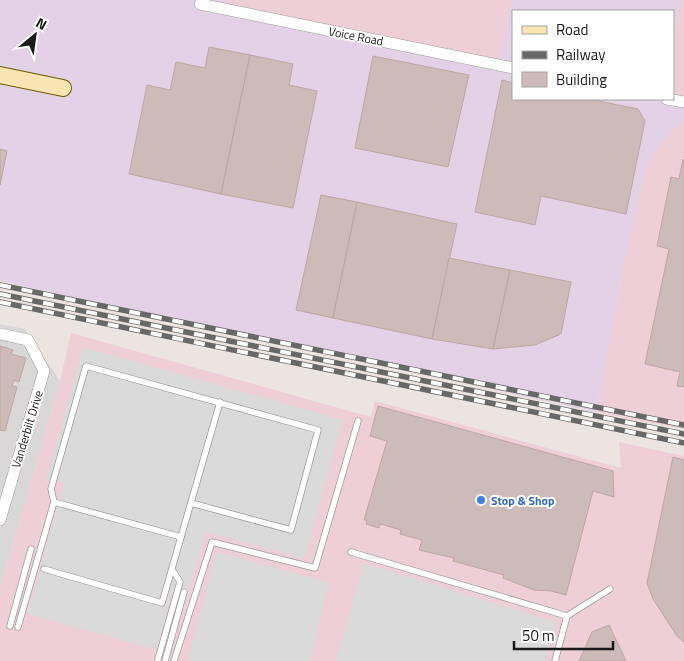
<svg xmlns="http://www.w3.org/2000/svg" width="684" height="661" viewBox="0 0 684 661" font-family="'Titillium Web',sans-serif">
  <rect width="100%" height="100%" fill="#ece4e0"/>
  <path fill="#d9d7d8" d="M0,324L25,329L60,381L0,588Z"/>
  <g fill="#eeced7">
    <path d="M228,0H512L498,64L221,10Z"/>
    <path d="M680,0H684V101L673,99V37Z"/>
    <path d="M684,118V429L596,412L627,246L645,171L653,153Z"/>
    <path d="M71,333L371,417L375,401L621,468L619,442L684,456V661H0V588L60,381Z"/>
  </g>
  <path fill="#e3d2e5" d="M0,0H228L222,9L498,64L512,0H680L673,37V11H513V99H668L684,101V118L653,153L645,171L627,246L596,412L0,281Z"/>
  <g fill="#dadada">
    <path d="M83,347L343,420L304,559L206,532L187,598L172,594L157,650L28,614L64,483L47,478Z"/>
    <path d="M216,552L329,582L310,661H188Z"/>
    <path d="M364,563L556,622L546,661H336Z"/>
  </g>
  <g fill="#ccbbb9" stroke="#bea6a2">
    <path d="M209,47L250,55L221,194L129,174L147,85L170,90L176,62L205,68Z"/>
    <path d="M250,55L293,64L289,85L317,91L293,208L221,194Z"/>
    <path d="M373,56L469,75L448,167L355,148Z"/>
    <path d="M502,80L513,83V99H589L638,109L645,121L626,214L541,196L535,225L475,212Z"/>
    <path d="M0,149L7,151L0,185Z"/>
    <path d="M683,159L684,160V387L677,386L680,372L645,364L669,249L657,246L671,177L679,179Z"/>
    <path d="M321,195L357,202L333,318L296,310Z"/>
    <path d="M357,202L457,224L432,339L333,318Z"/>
    <path d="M449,258L510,270L493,349L432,339Z"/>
    <path d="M510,270L571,282L561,334L535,345L493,349Z"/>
    <path d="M0,346L13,350L11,354L26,358L19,382L14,380L12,386L17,387L5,431L0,430Z"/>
    <path d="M378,406L613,471L614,497L593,491L566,595L551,591L534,590L503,578L504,575L453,561L454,558L419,550L422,540L400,534L401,530L380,524L379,528L366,524L367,520H364L387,441L370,436Z"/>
    <path d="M673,457L684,460V642L677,636L653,599L647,583Z"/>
    <path d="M609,625L626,661H579L592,632Z"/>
  </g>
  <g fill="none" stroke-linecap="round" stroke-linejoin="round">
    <g stroke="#9b9b9b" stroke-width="7">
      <g id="lane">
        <path d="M181,537L220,402"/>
        <path d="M351,552L567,616"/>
        <path d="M44,569L162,603L181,537L54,502"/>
        <path d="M10,626L31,549"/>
        <path d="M18,627L54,502L51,489L86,366L318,430L291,530L191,503"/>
        <path d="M158,659L180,582L172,569"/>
        <path d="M165,661L184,592"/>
        <path d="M174,661L212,542L315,568L358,421"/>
        <path d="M555,661L567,616L610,589"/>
      </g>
    </g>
    <g stroke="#9b9b9b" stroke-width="12">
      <g id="street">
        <path d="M200,4L513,68"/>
        <path d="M667,99L684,102"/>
        <path d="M0,334L28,340L44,371L0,520"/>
      </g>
    </g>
    <g stroke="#6e5805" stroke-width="18">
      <path id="secondary" d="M0,75L63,88"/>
    </g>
    <use href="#lane" stroke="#fff" stroke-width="5.5"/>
    <use href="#street" stroke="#fff" stroke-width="11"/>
    <use href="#secondary" stroke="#f8e5b2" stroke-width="16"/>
    <g stroke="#686868" stroke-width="5.5">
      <g id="rail">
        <path d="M0,285L684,425"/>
        <path d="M0,294L684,434"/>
        <path d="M0,302L684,443"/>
      </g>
    </g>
    <use href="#rail" stroke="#fff" stroke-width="4" stroke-dasharray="11" stroke-linecap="butt"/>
  </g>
  <circle fill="#3f7fe0" stroke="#fff" stroke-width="2" cx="481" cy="500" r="5"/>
  <g text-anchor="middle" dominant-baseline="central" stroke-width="4" stroke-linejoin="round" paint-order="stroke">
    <g font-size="12" fill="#1a1a1a" stroke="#fff">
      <text transform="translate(356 36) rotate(11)">Voice Road</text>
      <text transform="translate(27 429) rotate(-73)">Vanderbilt Drive</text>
    </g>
    <g font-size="12" font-weight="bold" fill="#366cbe" stroke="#fff" text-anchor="start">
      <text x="491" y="500">Stop &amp; Shop</text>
    </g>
  </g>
  <rect x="512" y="10" width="162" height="90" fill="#ffffff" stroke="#a3a3a3"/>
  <rect x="522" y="26" width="25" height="8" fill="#f8e5b2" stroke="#a3a3a3"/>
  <text x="556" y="35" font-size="15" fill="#1a1a1a">Road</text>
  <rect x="522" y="51" width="25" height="8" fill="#686868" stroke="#a3a3a3"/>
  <text x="556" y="60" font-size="15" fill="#1a1a1a">Railway</text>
  <rect x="522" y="72" width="25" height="15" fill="#ccbbb9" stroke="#a3a3a3"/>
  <text x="556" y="85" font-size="15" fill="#1a1a1a">Building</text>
  <g transform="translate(35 35) rotate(29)" stroke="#ffffff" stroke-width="4" paint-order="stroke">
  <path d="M0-4L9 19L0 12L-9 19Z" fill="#1a1a1a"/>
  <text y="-8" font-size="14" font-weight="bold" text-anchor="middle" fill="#1a1a1a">N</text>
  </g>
  <path d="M514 641v8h99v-8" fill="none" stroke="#1a1a1a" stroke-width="2.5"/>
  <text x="522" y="641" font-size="15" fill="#1a1a1a" stroke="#ffffff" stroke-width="4" paint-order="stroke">50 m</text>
</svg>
